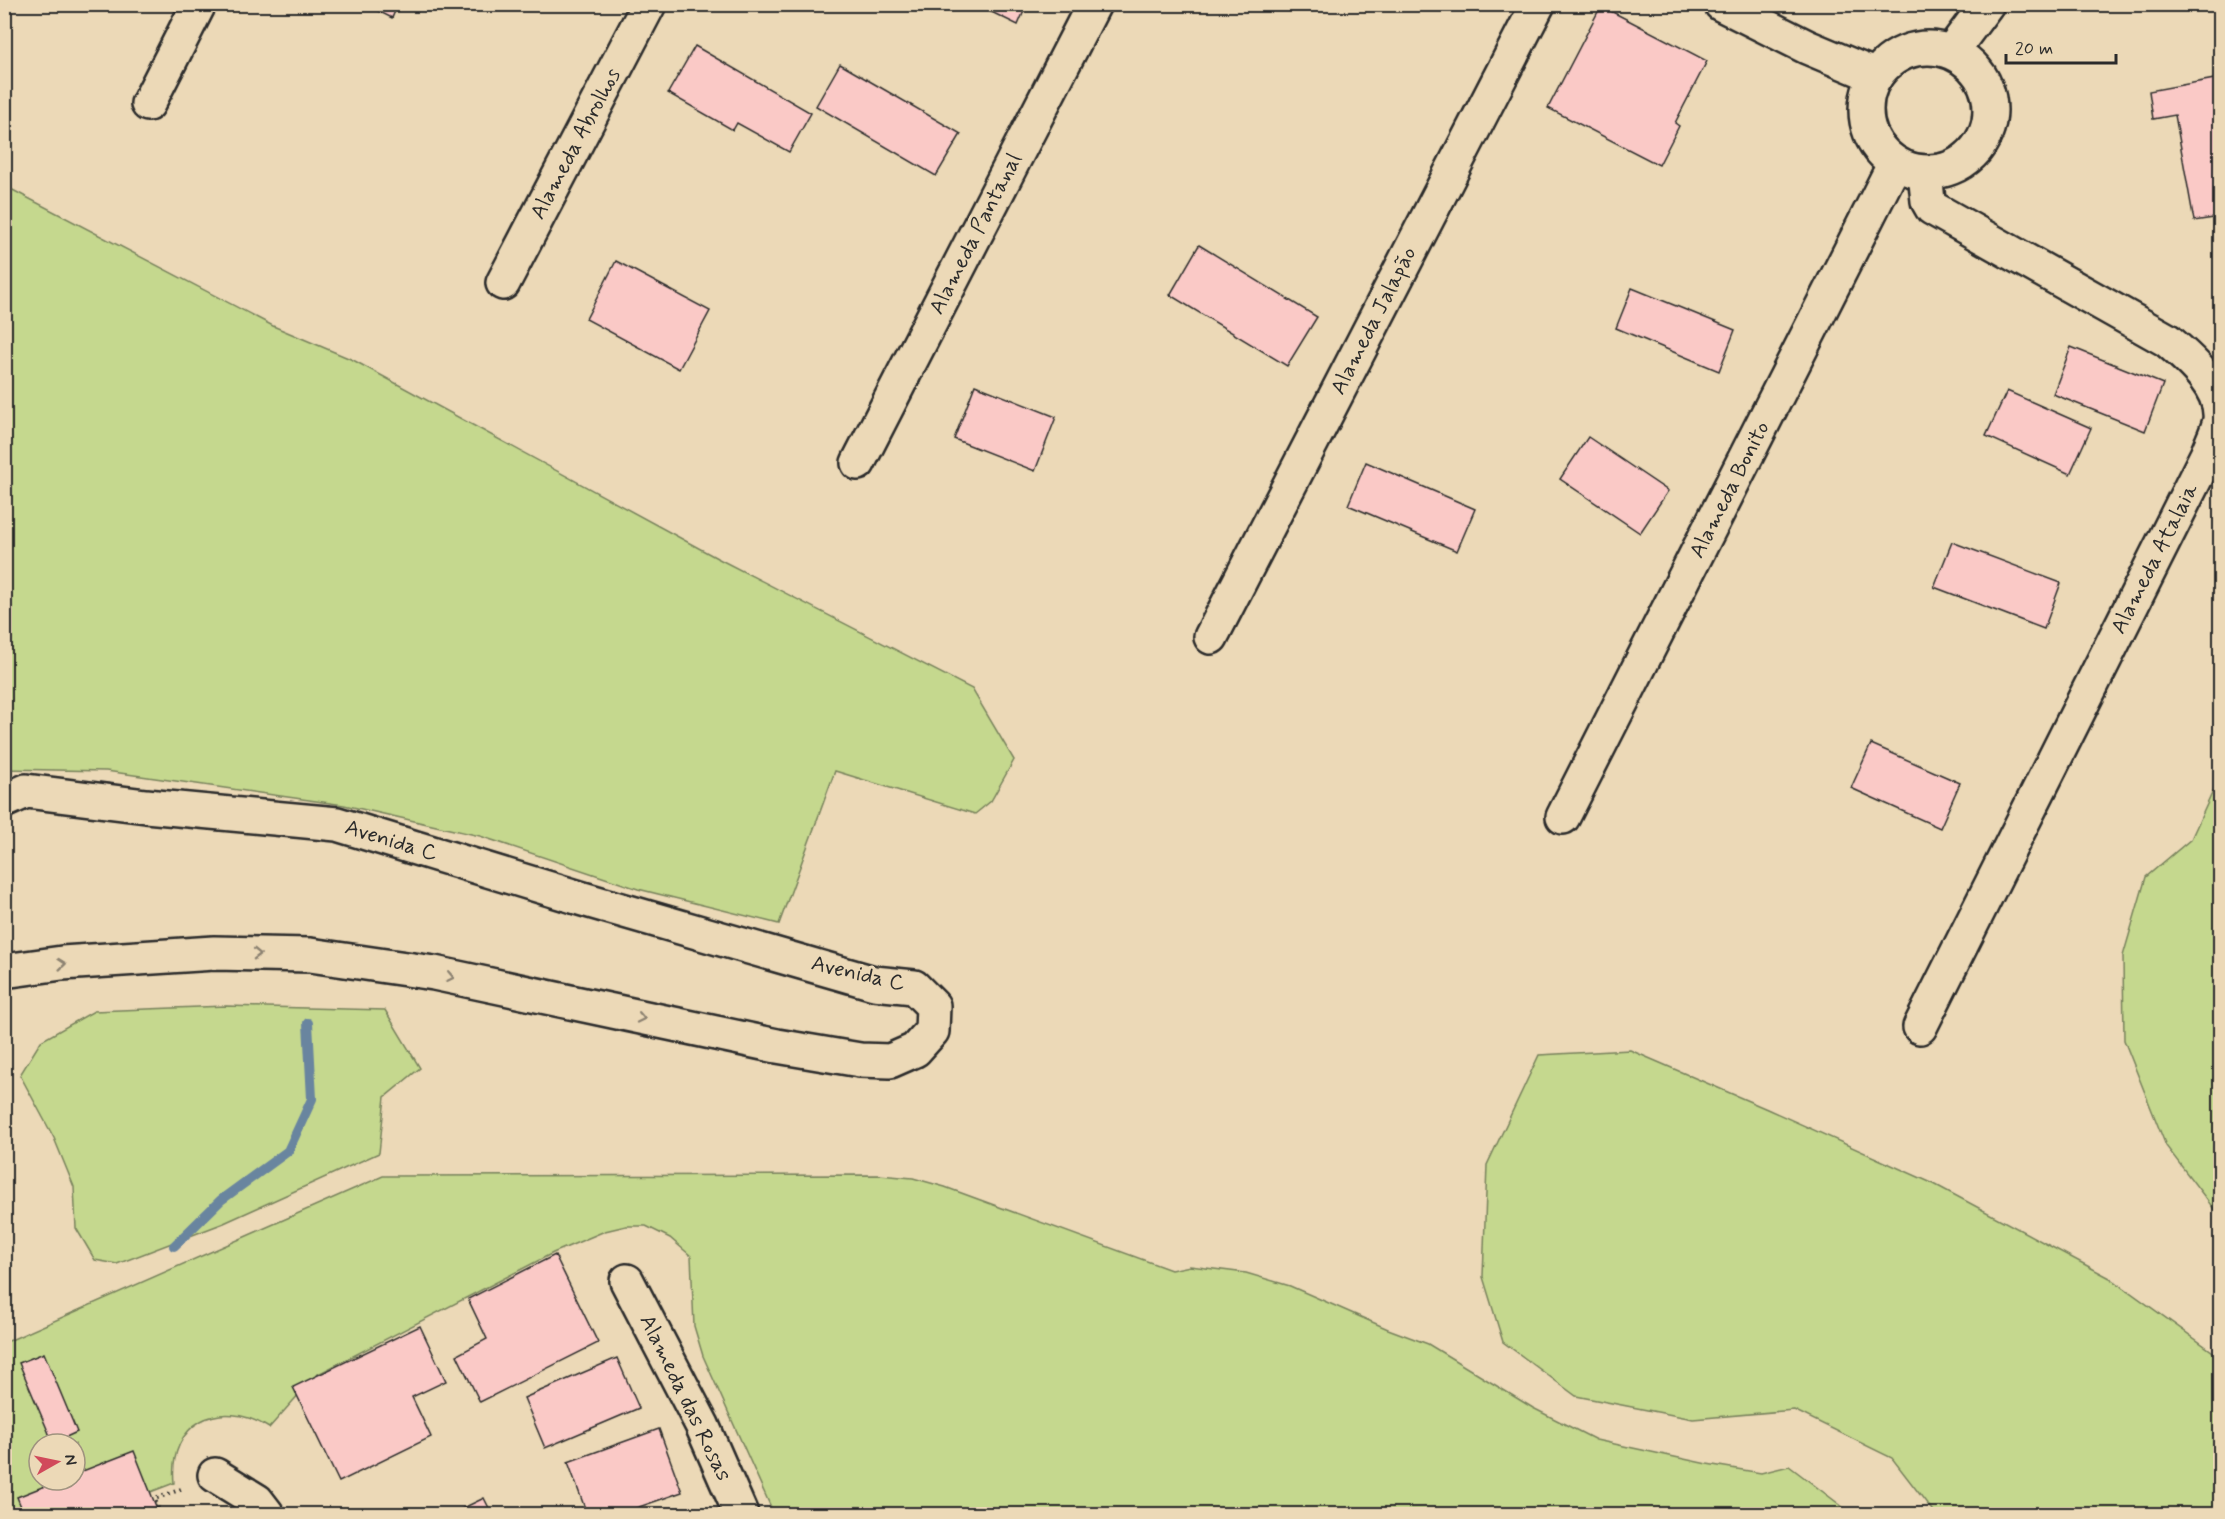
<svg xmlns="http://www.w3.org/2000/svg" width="2225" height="1519" viewBox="0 0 2225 1519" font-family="Mynerve,sans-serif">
  <rect width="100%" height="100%" fill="#ecd9b7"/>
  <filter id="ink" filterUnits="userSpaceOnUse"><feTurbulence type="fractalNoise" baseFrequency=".0167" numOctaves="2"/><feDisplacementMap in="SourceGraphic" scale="12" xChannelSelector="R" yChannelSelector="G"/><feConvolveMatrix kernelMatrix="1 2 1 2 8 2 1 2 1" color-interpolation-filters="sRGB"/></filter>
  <g filter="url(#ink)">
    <g fill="#c5d88e" stroke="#78825c" stroke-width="1.5" fill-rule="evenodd">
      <path d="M5,186L273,326L353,360L717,558L972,689L1014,760L991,801L975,814L835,771L779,924L638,889L480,836L344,805L106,771L5,769Z"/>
      <path d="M2220,776V1217L2166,1146L2124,1040L2123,956L2146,877L2191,839Z"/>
      <path d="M226,1006L385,1010L420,1068L385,1097L379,1153L224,1223L117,1264L95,1260L76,1228L74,1187L54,1138L20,1075L41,1041L94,1011Z"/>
      <path d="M1630,1050L1767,1109L1934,1184L2110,1278L2220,1357V1514H1935L1892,1458L1794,1410L1693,1419L1576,1396L1503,1342L1483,1277L1487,1165L1539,1055Z"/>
      <path d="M879,1175L913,1178L945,1187L1171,1270L1190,1266L1246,1273L1290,1286L1388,1329L1428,1344L1533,1408L1596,1440L1707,1464L1761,1473L1789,1466L1852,1514H774L703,1356L694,1326L691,1256L670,1238L646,1226H626L605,1231L553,1253L316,1375L269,1428C220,1396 168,1423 174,1483L140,1496L129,1476L38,1514H5L4,1343L383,1176ZM39,1444H75V1480H39Z"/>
    </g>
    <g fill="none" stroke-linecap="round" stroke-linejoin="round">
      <path stroke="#69859f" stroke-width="10" d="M174,1246L221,1200L288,1151L312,1099L308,1023"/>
    </g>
    <g fill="#fac9c6" stroke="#2b2b2b" stroke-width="1.5">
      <path d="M364,4H398L392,18Z"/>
      <path d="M975,4H1027L1018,25Z"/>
      <path d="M1601,6L1707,61L1675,123L1679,126L1659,165L1548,108Z"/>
      <path d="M695,46L811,113L789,152L737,123L733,130L668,93Z"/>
      <path d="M840,64L961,134L936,176L816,106Z"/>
      <path d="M2220,78V217L2194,221L2175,115L2153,119L2149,91Z"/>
      <path d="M1199,245L1317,317L1287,366L1170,295Z"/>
      <path d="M616,261L710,311L679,369L586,319Z"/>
      <path d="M1632,288L1735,330L1719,371L1616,328Z"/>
      <path d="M2071,347L2163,384L2145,431L2053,394Z"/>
      <path d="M975,385L1056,417L1035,471L954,439Z"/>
      <path d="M2007,391L2091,428L2070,474L1986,436Z"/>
      <path d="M1588,437L1668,491L1640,533L1560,479Z"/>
      <path d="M1366,462L1475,509L1457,551L1348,505Z"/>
      <path d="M1952,542L2061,583L2044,629L1934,587Z"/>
      <path d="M1871,744L1960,783L1940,828L1851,788Z"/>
      <path d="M555,1255L598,1343L480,1402L457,1355L487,1339L468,1299Z"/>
      <path d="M420,1326L446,1381L412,1397L431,1437L339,1482L293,1387Z"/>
      <path d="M44,1353L77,1432L53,1443L19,1363Z"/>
      <path d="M617,1358L639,1408L545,1448L524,1398Z"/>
      <path d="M659,1429L682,1492L619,1514H587L568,1462Z"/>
      <path d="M134,1451L159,1514H24L17,1497L60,1480H75V1474Z"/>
      <path d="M484,1498L492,1514H451Z"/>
      <path d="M691,1506L693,1514H661Z"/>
    </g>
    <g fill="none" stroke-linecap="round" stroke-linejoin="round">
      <g stroke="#2b2b2b" stroke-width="38">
        <g id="street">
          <path d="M1721,4L1807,47L1876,76"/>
          <circle cx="1928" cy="110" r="62"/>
          <path d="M1952,51L1987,4"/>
          <path d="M148,104L199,4"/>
          <path d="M503,283L649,4"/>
          <path d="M858,463L1094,4"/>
          <path d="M1211,637L1538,4"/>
          <path d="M4,801L26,791L146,806L337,824L583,899L874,983L914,987L933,1006L932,1031L915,1050L890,1061L860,1060L777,1046L434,973L310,955L214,953L62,963L4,971"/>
          <path d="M1563,817L1895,163"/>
          <path d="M1920,1027L2207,455C2211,444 2218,431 2220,420C2223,387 2189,359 2167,340L1932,208L1928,201L1925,173"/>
          <path d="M627,1281L702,1425L741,1514"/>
          <path d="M215,1475L257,1501L267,1514"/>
        </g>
      </g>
      <path stroke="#2b2b2b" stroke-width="4" stroke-dasharray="1.5 4.5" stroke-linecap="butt" d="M160,1514L155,1499L184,1488"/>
      <use href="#street" stroke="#ecd9b7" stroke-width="33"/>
    </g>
    <defs><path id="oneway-chevron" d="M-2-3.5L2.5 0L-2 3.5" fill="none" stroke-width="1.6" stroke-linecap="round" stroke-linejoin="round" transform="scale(1.5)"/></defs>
    <g stroke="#8c8271">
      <use href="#oneway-chevron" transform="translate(257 954) rotate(1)"/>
      <use href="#oneway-chevron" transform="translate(62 964) rotate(-6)"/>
      <use href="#oneway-chevron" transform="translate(450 977) rotate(12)"/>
      <use href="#oneway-chevron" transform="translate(641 1018) rotate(12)"/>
    </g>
  </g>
  <g text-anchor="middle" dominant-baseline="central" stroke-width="6" stroke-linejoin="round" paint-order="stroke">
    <g font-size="22" fill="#2b2b2b" stroke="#ecd9b7">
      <text transform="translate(576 144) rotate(-62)">Alameda Abrolhos</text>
      <text transform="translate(976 234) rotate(-63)">Alameda Pantanal</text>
      <text transform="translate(1374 321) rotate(-63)">Alameda Jalapão</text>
      <text transform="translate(1730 490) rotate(-63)">Alameda Bonito</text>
      <text transform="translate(2155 559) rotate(-63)">Alameda Atalaia</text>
      <text transform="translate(391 841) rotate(17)">Avenida C</text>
      <text transform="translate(858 974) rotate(13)">Avenida C</text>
      <text transform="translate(685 1398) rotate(64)">Alameda das Rosas</text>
    </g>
  </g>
  <rect width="2225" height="1519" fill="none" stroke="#ecd9b7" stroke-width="24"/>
  <rect x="12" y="12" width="2201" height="1495" fill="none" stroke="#2b2b2b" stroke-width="2" filter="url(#ink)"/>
  <g transform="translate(57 1462) rotate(81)"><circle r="28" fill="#ecd9b7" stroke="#9f937f" stroke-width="1.5"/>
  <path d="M0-4.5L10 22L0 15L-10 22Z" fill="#d1495b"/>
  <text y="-9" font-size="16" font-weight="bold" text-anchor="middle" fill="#2b2b2b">N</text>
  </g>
  <path d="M2006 54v9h110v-9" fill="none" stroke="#2b2b2b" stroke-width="3"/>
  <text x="2015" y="54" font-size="18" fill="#2b2b2b" stroke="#ecd9b7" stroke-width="4.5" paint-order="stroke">20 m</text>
</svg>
